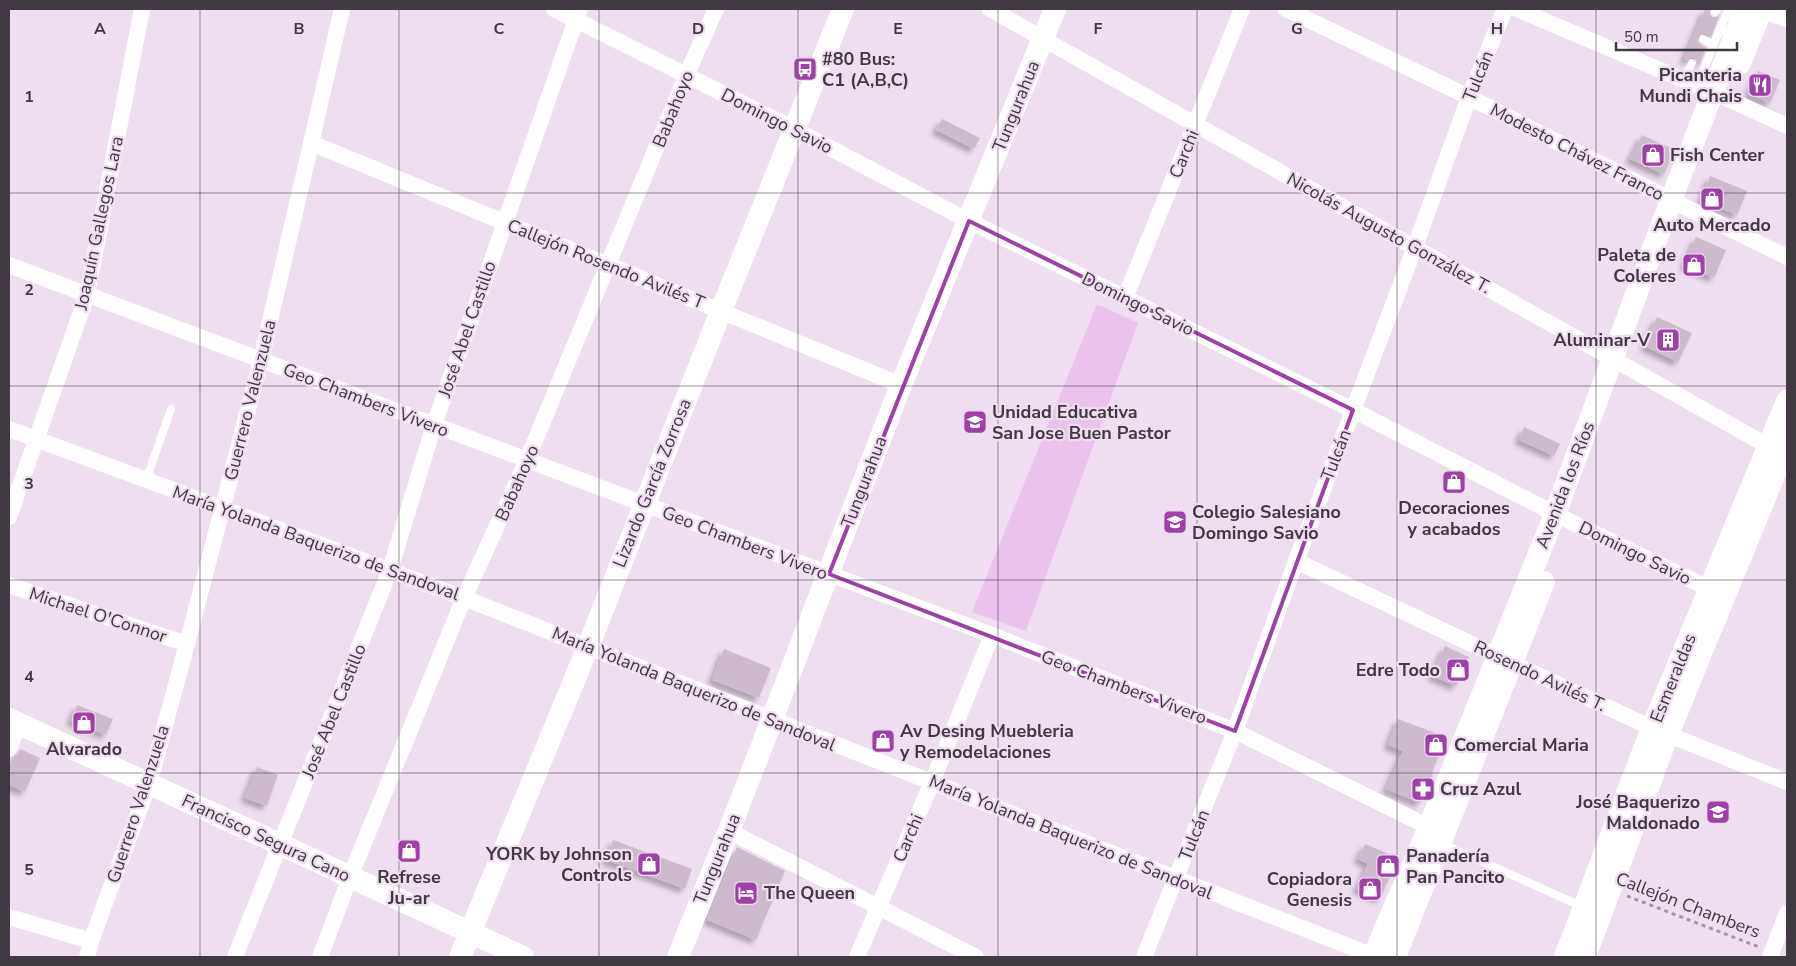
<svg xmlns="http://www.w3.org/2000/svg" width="1796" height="966" viewBox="0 0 1796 966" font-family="'Nunito Sans',sans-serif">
  <defs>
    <filter id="shadow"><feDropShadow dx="-4.5" dy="4.5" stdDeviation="2.5" flood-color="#0004"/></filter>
  </defs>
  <rect width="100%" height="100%" fill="#efddf0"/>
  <path fill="#e9c3ec" d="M1097,304L1138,323L1026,631L972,612Z"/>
  <g fill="#cdbbcd" filter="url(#shadow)">
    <path d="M1705,9L1710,10V14L1712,17H1717L1720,14L1711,37L1704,33L1698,37V42L1706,48L1699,66L1694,58H1689L1687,61L1684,59Z"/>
    <path d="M1758,71L1780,80L1770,103L1748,94Z"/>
    <path d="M942,119L980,138L974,149L936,130Z"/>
    <path d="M1642,135L1675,150L1664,174L1630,159Z"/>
    <path d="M1710,176L1747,191L1737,215L1701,200Z"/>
    <path d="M1696,237L1726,250L1714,278L1684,265Z"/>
    <path d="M1657,317L1692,333L1678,362L1644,346Z"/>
    <path d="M1524,427L1560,444L1554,456L1519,440Z"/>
    <path d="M1445,646L1469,657L1456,686L1432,676Z"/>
    <path d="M724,649L771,668L759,698L712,680Z"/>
    <path d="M77,705L113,719L106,735L71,721Z"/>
    <path d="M1398,719L1446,737L1432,773H1433L1420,803L1386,789L1403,751L1388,745Z"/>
    <path d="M20,749L40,758L25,792L9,785V772Z"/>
    <path d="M257,767L278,775L267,806L245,798Z"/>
    <path d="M613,840L692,869L685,889L606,860Z"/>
    <path d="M1365,844L1398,858L1380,899L1357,889L1368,864L1358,859Z"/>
    <path d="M737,847L785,871L756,940L707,920Z"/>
  </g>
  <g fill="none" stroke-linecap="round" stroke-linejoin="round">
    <path stroke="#a395a3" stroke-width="3" stroke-dasharray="4 4" stroke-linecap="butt" d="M1627,896L1759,947"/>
    <g stroke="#fff" stroke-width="8">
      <path d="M1715,12L1717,9"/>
      <path d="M1720,29L1729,9"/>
      <path d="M1703,39L1713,45"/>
      <path d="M1684,80L1692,63"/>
      <path d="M1697,86L1720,29L1733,34"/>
      <path d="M146,480L171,409"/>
      <path d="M1443,844L1583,907"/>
    </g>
    <g stroke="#fff" stroke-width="16">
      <path d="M554,9L794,129L969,221L1353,410L1569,521L1718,593"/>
      <path d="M990,9L1777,451"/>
      <path d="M1286,9L1469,97L1671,200L1787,257"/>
      <path d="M1517,9L1726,98L1787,126"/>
      <path d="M311,143L901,385"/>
      <path d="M9,265L992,635L1235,731L1439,832"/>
      <path d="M1125,298L1242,9"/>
      <path d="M9,429L464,598L1376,957"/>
      <path d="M9,517L87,295L142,9"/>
      <path d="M1296,561L1497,656L1652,728L1787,782"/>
      <path d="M9,585L187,644"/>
      <path d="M9,749L19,724"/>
      <path d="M729,831L976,957"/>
      <path d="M9,917L91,941"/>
      <path d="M87,957L91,941L149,784L187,644L261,360L342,9"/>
      <path d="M235,957L390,570L434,425L579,11"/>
      <path d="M320,957L350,877L464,598L527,460L686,76L716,9"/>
      <path d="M857,957L932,782L992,635"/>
      <path d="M1144,957L1235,731L1296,561L1415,247L1469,97L1505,9"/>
      <path d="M1770,957L1787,913"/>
    </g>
    <g stroke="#fff" stroke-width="22">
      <path d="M1767,9L1787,16"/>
      <path d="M1740,63L1762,9"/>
      <path d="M9,719L523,957"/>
      <path d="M460,957L588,647L721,311L843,9"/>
      <path d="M678,957L729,831L901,385L1055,9"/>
      <path d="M1373,957L1429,827L1555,514L1671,200L1745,9"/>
      <path d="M1395,957L1544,582"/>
      <path d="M1565,957L1652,728L1787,401"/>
      <path d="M1585,957L1668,734L1787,444"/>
    </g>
  </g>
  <path fill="none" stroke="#9f3fa8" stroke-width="4" stroke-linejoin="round" d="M969,221L1353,410L1235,731L829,574Z"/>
  <path fill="none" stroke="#413941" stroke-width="1" stroke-opacity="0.55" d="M200,9V957M399,9V957M599,9V957M798,9V957M998,9V957M1197,9V957M1397,9V957M1596,9V957M9,193H1787M9,386H1787M9,580H1787M9,773H1787"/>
  <defs>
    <g id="bus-square" transform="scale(1.25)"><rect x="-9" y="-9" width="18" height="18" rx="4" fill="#9f3fa8" stroke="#efddf0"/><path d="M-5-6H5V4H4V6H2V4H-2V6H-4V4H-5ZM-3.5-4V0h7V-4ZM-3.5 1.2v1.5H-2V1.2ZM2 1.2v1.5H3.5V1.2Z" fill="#fff"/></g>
    <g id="restaurant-square" transform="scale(1.25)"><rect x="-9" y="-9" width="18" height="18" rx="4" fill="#9f3fa8" stroke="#efddf0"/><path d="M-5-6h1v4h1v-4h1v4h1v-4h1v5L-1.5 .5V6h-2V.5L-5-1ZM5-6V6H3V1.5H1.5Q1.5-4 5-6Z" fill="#fff"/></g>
    <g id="shop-square" transform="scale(1.25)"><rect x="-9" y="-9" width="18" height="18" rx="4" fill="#9f3fa8" stroke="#efddf0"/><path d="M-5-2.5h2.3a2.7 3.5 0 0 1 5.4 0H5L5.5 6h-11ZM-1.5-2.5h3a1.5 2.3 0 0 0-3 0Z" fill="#fff"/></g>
    <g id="building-square" transform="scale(1.25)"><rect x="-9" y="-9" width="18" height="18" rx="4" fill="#9f3fa8" stroke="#efddf0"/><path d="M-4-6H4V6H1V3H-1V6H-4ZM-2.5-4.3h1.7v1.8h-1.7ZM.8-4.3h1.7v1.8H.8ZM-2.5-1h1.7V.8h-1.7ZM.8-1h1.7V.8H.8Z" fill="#fff"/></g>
    <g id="school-square" transform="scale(1.25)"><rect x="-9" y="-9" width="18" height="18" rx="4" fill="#9f3fa8" stroke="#efddf0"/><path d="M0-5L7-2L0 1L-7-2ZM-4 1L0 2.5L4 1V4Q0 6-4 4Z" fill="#fff"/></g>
    <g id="pharmacy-square" transform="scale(1.25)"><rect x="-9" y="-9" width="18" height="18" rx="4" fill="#9f3fa8" stroke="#efddf0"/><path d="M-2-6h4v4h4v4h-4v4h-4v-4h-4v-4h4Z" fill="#fff"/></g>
    <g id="hotel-square" transform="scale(1.25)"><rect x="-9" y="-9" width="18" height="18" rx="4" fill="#9f3fa8" stroke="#efddf0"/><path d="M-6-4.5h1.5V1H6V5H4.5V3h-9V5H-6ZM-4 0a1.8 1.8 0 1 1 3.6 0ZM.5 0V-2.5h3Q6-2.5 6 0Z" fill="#fff"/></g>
  </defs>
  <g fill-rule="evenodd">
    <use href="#bus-square" x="805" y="69"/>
    <use href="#restaurant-square" x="1760" y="85"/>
    <use href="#shop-square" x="1653" y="155"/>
    <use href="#shop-square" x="1712" y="199"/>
    <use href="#shop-square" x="1694" y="265"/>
    <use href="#building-square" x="1668" y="340"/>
    <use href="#school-square" x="975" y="422"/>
    <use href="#shop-square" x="1454" y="482"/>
    <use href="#school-square" x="1175" y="522"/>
    <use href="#shop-square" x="1458" y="670"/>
    <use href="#shop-square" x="84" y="723"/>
    <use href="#shop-square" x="883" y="741"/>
    <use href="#shop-square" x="1436" y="745"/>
    <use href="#pharmacy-square" x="1423" y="789"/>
    <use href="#school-square" x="1718" y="812"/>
    <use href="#shop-square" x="409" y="851"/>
    <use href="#shop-square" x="649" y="864"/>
    <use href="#shop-square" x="1388" y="866"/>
    <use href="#shop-square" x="1370" y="889"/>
    <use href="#hotel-square" x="746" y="893"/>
  </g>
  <g text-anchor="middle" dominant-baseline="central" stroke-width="4.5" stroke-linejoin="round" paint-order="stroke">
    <g font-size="18" font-weight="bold" fill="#413941" stroke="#efddf0" text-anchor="start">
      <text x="822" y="59">#80 Bus:<tspan x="822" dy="21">C1 (A,B,C)</tspan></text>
      <text x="1742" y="75" text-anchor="end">Picanteria<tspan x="1742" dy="21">Mundi Chais</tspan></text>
      <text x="1670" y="155">Fish Center</text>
      <text x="1712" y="225" text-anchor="middle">Auto Mercado</text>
      <text x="1676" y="255" text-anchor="end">Paleta de<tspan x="1676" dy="21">Coleres</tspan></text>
      <text x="1650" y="340" text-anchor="end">Aluminar-V</text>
      <text x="992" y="412">Unidad Educativa<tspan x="992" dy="21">San Jose Buen Pastor</tspan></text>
      <text x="1454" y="508" text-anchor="middle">Decoraciones<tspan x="1454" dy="21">y acabados</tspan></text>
      <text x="1192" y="512">Colegio Salesiano<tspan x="1192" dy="21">Domingo Savio</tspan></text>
      <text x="1440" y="670" text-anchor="end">Edre Todo</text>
      <text x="900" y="731">Av Desing Muebleria<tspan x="900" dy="21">y Remodelaciones</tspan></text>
      <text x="1454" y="745">Comercial Maria</text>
      <text x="84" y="749" text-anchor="middle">Alvarado</text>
      <text x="1440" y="789">Cruz Azul</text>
      <text x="1700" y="802" text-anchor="end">José Baquerizo<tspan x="1700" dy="21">Maldonado</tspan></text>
      <text x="632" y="854" text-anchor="end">YORK by Johnson<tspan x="632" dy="21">Controls</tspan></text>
      <text x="1406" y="856">Panadería<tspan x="1406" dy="21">Pan Pancito</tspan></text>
      <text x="409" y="877" text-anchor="middle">Refrese<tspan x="409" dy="21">Ju-ar</tspan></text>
      <text x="1352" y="879" text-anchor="end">Copiadora<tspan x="1352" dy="21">Genesis</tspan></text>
      <text x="764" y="893">The Queen</text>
    </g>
    <g font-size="18" fill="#413941" stroke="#efddf0">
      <text transform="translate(1478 76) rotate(-68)">Tulcán</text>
      <text transform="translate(1016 106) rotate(-68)">Tungurahua</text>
      <text transform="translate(673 109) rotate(-68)">Babahoyo</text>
      <text transform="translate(777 121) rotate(27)">Domingo Savio</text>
      <text transform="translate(1577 152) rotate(27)">Modesto Chávez Franco</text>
      <text transform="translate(1184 154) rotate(-68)">Carchi</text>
      <text transform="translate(99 223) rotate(-78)">Joaquín Gallegos Lara</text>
      <text transform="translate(1389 233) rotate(29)">Nicolás Augusto González T.</text>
      <text transform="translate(606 264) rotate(22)">Callejón Rosendo Avilés T</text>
      <text transform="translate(1138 304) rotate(26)">Domingo Savio</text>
      <text transform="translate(467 329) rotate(-71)">José Abel Castillo</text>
      <text transform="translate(250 400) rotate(-76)">Guerrero Valenzuela</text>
      <text transform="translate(366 400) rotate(21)">Geo Chambers Vivero</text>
      <text transform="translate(1336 455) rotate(-69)">Tulcán</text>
      <text transform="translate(864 482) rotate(-69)">Tungurahua</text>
      <text transform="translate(517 483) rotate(-66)">Babahoyo</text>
      <text transform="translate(652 483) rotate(-68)">Lizardo García Zorrosa</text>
      <text transform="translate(1565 485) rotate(-69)">Avenida los Ríos</text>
      <text transform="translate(316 543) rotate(20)">María Yolanda Baquerizo de Sandoval</text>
      <text transform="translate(745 543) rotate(21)">Geo Chambers Vivero</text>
      <text transform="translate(1635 553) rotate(26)">Domingo Savio</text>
      <text transform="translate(98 615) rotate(18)">Michael O'Connor</text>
      <text transform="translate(1540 676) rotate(25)">Rosendo Avilés T.</text>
      <text transform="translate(1673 678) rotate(-68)">Esmeraldas</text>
      <text transform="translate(1124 687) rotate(21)">Geo Chambers Vivero</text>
      <text transform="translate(694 689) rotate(22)">María Yolanda Baquerizo de Sandoval</text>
      <text transform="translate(334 711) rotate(-68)">José Abel Castillo</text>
      <text transform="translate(138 804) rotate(-72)">Guerrero Valenzuela</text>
      <text transform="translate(1194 835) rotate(-68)">Tulcán</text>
      <text transform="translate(1071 837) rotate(22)">María Yolanda Baquerizo de Sandoval</text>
      <text transform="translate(266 838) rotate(25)">Francisco Segura Cano</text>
      <text transform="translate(908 838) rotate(-67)">Carchi</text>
      <text transform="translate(717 859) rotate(-68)">Tungurahua</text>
      <text transform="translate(1688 905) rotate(21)">Callejón Chambers</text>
    </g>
  </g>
  <g font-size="16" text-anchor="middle" font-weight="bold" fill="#413941" stroke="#efddf0" stroke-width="4.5" stroke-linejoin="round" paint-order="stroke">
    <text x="100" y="34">A</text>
    <text x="299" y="34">B</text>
    <text x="499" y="34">C</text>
    <text x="698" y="34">D</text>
    <text x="898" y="34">E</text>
    <text x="1098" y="34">F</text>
    <text x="1297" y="34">G</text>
    <text x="1497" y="34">H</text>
    <text x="29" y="102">1</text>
    <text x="29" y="295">2</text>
    <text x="29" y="489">3</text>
    <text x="29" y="682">4</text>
    <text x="29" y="875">5</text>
  </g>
  <rect width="1796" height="966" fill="none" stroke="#413941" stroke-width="20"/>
  <path d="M1616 42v8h121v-8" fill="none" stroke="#413941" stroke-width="2.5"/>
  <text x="1624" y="42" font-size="15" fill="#413941" stroke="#efddf0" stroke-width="4" paint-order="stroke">50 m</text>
</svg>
